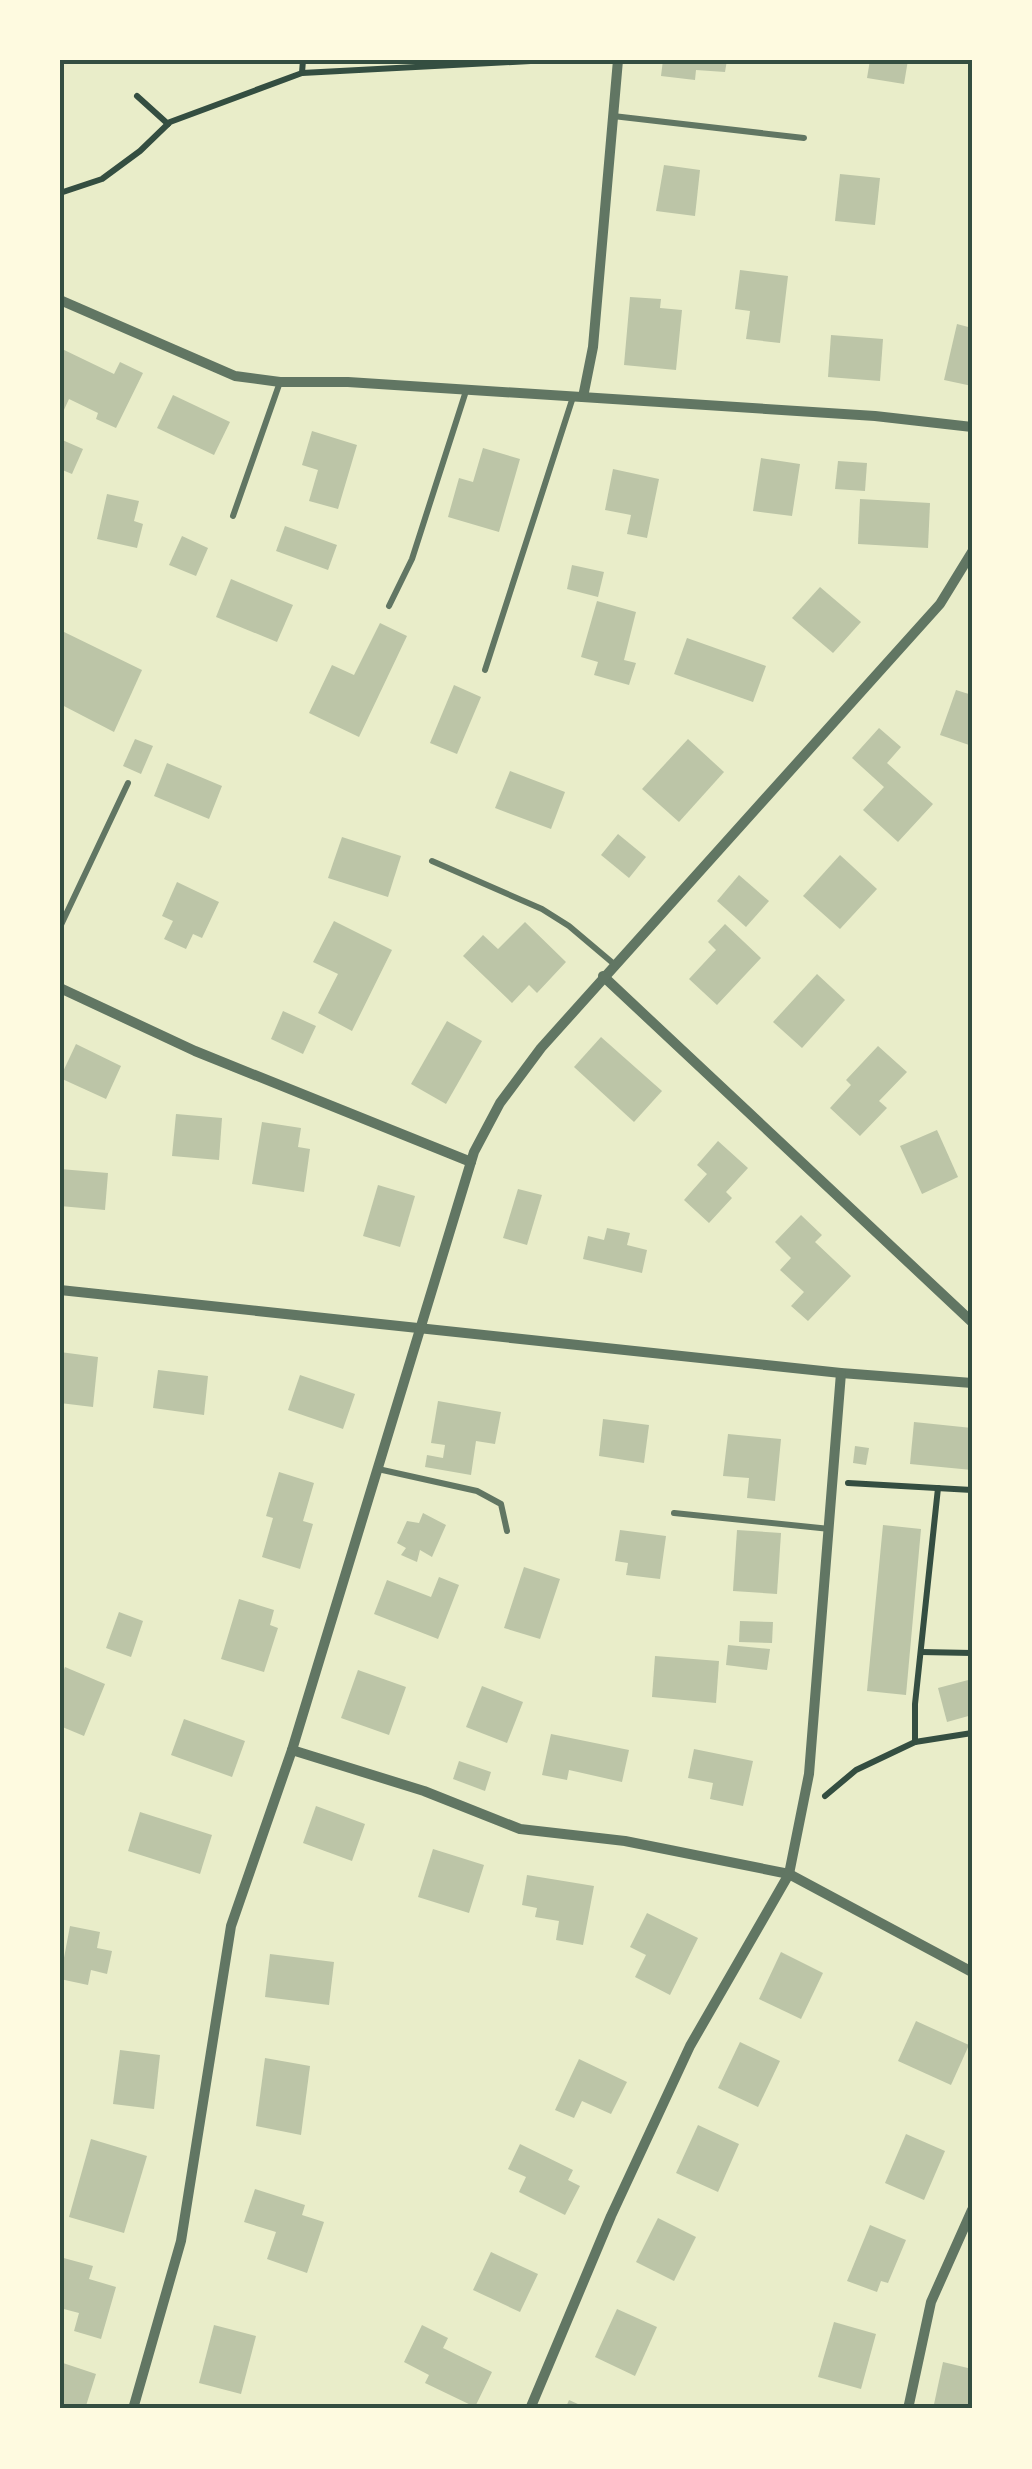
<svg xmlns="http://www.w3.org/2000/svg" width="1032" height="2469" viewBox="0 0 1032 2469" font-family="'DejaVu Sans',sans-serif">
  <rect width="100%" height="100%" fill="#e9edc9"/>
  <g fill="#bcc5a7">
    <path d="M663,60H727L725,72L696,70L695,80L661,76Z"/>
    <path d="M870,60H908L904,84L867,78Z"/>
    <path d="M664,165L700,170L695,216L656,211Z"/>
    <path d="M840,174L880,178L875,225L835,221Z"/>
    <path d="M740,270L788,276L780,343L746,339L750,311L735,309Z"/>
    <path d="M630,297L661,299L660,308L682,310L676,370L624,365Z"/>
    <path d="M957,324L972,328V386L944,380Z"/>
    <path d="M831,335L883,339L880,381L828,377Z"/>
    <path d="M60,348L114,374L120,362L143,373L116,428L96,419L98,413L69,399L63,412L60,411Z"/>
    <path d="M173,395L230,422L214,455L157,428Z"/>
    <path d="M312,431L357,445L338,509L309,501L318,470L302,465Z"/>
    <path d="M60,439L83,449L72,474L60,469Z"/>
    <path d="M483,448L520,459L499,532L448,517L459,478L473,482Z"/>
    <path d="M761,458L800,464L792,516L753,511Z"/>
    <path d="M838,461L867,463L865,491L835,489Z"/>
    <path d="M613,469L659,479L647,538L627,534L631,515L605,510Z"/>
    <path d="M107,494L139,501L134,521L143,524L137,548L97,539Z"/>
    <path d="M860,499L930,503L928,548L858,544Z"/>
    <path d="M285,526L337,545L328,570L276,551Z"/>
    <path d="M182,536L208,548L196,576L169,565Z"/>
    <path d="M572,565L604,572L598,597L567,589Z"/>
    <path d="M231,579L293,605L277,642L216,617Z"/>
    <path d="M820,587L861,622L833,653L792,618Z"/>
    <path d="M597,601L636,612L624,660L636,663L629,685L594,675L598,662L581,657Z"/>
    <path d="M380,623L407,636L359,737L309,713L332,665L354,675Z"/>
    <path d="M60,630L142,670L114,732L60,704Z"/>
    <path d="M687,638L766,666L753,702L674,674Z"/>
    <path d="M454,685L481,697L457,754L430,743Z"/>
    <path d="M956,690L972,695V746L940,735Z"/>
    <path d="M879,728L901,747L887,763L933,804L898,842L863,810L884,787L852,758Z"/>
    <path d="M135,739L153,746L141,774L123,766Z"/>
    <path d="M688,739L724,772L679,822L642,789Z"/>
    <path d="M167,763L222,786L209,819L154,796Z"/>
    <path d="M510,771L565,792L551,829L495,808Z"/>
    <path d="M618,834L646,857L629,878L601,855Z"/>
    <path d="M342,837L401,856L388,897L328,878Z"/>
    <path d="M840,855L877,889L840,929L803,896Z"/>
    <path d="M739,875L769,901L746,927L717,901Z"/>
    <path d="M177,882L219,902L202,938L193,934L186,949L164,939L173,921L162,916Z"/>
    <path d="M334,921L392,950L352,1031L318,1013L338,974L313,962Z"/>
    <path d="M525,922L566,962L537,993L529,985L512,1003L463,956L483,935L498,949Z"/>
    <path d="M725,924L761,958L717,1005L689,979L716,950L708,942Z"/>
    <path d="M817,974L845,1000L802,1048L773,1022Z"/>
    <path d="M283,1011L316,1026L303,1054L271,1039Z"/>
    <path d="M447,1021L482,1041L446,1104L411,1084Z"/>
    <path d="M601,1037L662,1091L634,1122L574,1067Z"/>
    <path d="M76,1044L121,1066L106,1099L60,1078Z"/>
    <path d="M878,1046L907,1072L879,1101L887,1108L860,1136L830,1108L851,1085L846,1080Z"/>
    <path d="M176,1114L222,1118L219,1160L172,1156Z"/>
    <path d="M262,1122L301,1128L298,1147L310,1149L304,1192L252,1184Z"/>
    <path d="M937,1130L958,1177L922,1194L900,1146Z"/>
    <path d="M718,1141L748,1168L726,1192L732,1198L709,1223L684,1200L707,1174L697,1165Z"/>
    <path d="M60,1169L108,1173L105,1210L60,1206Z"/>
    <path d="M378,1185L415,1196L400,1247L363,1236Z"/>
    <path d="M518,1189L542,1195L527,1245L503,1238Z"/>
    <path d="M801,1215L822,1235L815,1242L851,1276L808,1321L791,1306L804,1292L780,1270L791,1258L775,1242Z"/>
    <path d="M607,1228L630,1233L627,1245L647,1250L642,1273L583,1259L588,1236L604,1240Z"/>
    <path d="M60,1352L98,1357L93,1407L60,1403Z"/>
    <path d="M158,1370L208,1376L204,1415L153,1408Z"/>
    <path d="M300,1375L355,1394L343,1429L288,1410Z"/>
    <path d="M438,1401L501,1412L495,1444L476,1441L471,1475L425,1467L427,1455L443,1458L445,1445L431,1443Z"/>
    <path d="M603,1419L649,1425L644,1463L599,1456Z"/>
    <path d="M914,1422L972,1428V1470L910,1464Z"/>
    <path d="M728,1434L781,1439L775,1501L747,1498L749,1478L723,1476Z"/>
    <path d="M855,1446L869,1448L866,1465L853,1463Z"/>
    <path d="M279,1472L314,1483L303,1521L313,1524L300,1569L262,1557L273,1518L266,1516Z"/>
    <path d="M423,1513L446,1525L432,1557L420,1550L417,1562L401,1555L406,1548L397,1543L407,1521L419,1523Z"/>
    <path d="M883,1525L921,1529L906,1695L867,1691Z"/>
    <path d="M620,1530L666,1536L660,1579L626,1575L628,1563L615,1561Z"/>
    <path d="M737,1530L781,1533L777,1594L733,1591Z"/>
    <path d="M524,1567L560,1579L540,1639L504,1628Z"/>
    <path d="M439,1577L459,1585L438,1639L374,1614L387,1580L431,1597Z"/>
    <path d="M239,1599L274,1610L270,1625L278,1628L264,1672L221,1659Z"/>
    <path d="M119,1612L143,1621L131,1657L106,1648Z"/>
    <path d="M740,1621L773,1622L772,1643L739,1642Z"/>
    <path d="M728,1645L770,1649L767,1670L726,1665Z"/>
    <path d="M655,1656L719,1661L716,1703L652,1697Z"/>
    <path d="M65,1667L105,1684L84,1736L60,1726V1680Z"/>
    <path d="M358,1670L406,1687L389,1735L341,1718Z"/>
    <path d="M972,1679V1715L947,1722L938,1688Z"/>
    <path d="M482,1686L523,1702L507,1743L466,1727Z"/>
    <path d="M184,1719L245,1741L232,1777L171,1755Z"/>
    <path d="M551,1734L629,1750L622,1782L569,1770L567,1780L542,1775Z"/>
    <path d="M694,1749L753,1761L743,1806L710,1799L713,1783L688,1778Z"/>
    <path d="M459,1761L491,1772L485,1791L453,1779Z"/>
    <path d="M316,1806L365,1824L352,1861L303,1843Z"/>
    <path d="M140,1812L212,1835L200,1874L128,1851Z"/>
    <path d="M433,1849L484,1865L469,1913L418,1897Z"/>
    <path d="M527,1875L594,1886L583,1945L556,1940L559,1921L535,1917L537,1908L522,1905Z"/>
    <path d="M647,1913L698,1938L670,1995L635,1977L646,1955L630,1947Z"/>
    <path d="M70,1926L100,1932L97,1948L112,1951L107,1974L91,1970L88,1985L60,1979Z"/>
    <path d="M781,1952L823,1973L801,2019L759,1999Z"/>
    <path d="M270,1954L334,1962L329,2005L265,1997Z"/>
    <path d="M916,2021L969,2045L951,2085L898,2061Z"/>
    <path d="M740,2042L780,2061L758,2107L718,2088Z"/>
    <path d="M120,2050L160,2055L154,2109L113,2104Z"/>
    <path d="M265,2058L310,2066L301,2135L256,2126Z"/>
    <path d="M579,2059L627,2082L611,2114L582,2101L574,2118L555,2110Z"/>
    <path d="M698,2125L739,2144L718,2192L676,2173Z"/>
    <path d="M906,2134L945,2151L924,2200L885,2183Z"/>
    <path d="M91,2139L147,2156L124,2233L69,2217Z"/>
    <path d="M520,2144L573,2170L568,2180L580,2186L565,2215L519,2192L526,2177L508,2169Z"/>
    <path d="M255,2189L305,2205L302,2215L324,2222L307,2273L267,2259L276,2232L244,2222Z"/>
    <path d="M658,2218L696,2237L674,2281L636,2262Z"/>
    <path d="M870,2225L906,2240L888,2283L881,2281L877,2292L847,2281Z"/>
    <path d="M491,2252L538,2274L520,2312L473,2290Z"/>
    <path d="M60,2257L93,2266L89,2279L116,2287L101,2339L74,2331L79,2313L60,2308Z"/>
    <path d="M617,2309L657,2327L635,2376L595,2357Z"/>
    <path d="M834,2322L876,2334L861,2389L818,2377Z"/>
    <path d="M214,2325L256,2336L241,2394L199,2383Z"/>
    <path d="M422,2325L448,2338L443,2348L492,2372L475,2407L425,2383L429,2375L404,2362Z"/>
    <path d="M60,2362L96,2374L85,2409H60Z"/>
    <path d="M943,2362L972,2369V2409H933Z"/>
    <path d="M569,2400L589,2409H565Z"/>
  </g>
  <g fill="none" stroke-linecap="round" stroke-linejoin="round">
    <g stroke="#344e41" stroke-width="6">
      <path d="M302,73L549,60"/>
      <path d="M137,96L168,124"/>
      <path d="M60,193L102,179L140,151L170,122L302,73L303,60"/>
      <path d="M848,1483L972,1490"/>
      <path d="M921,1652L972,1653"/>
      <path d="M915,1742V1704L938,1488"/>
      <path d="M825,1796L856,1770L915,1742L972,1733"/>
    </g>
    <g stroke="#617663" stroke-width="6">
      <path d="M613,116L804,138"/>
      <path d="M233,516L280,382"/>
      <path d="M389,606L412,559L466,391"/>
      <path d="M485,670L573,397"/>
      <path d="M432,861L542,909L569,926L614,964"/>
      <path d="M60,927L128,783"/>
      <path d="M378,1469L477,1491L501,1504L507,1531"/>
      <path d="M674,1513L830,1529"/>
    </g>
    <g stroke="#617663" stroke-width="10">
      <path d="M60,300L235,376L280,382H348L875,416L972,427"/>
      <path d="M583,397L593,347L618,60"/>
      <path d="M603,976L972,1322"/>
      <path d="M60,988L195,1051L471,1162"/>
      <path d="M60,1290L841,1373L972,1383"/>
      <path d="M292,1750L424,1791L520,1829L625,1841L789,1874L972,1972"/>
      <path d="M133,2409L181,2241L231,1926L292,1750L474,1152L500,1103L541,1048L940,604L972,552"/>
      <path d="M530,2409L611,2216L690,2046L789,1874L809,1774L841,1373"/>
      <path d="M908,2409L931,2302L972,2210"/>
    </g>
  </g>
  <rect width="1032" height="2469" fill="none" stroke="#fefae0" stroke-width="125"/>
  <rect x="62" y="62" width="908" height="2344" fill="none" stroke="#344e41" stroke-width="4"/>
</svg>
